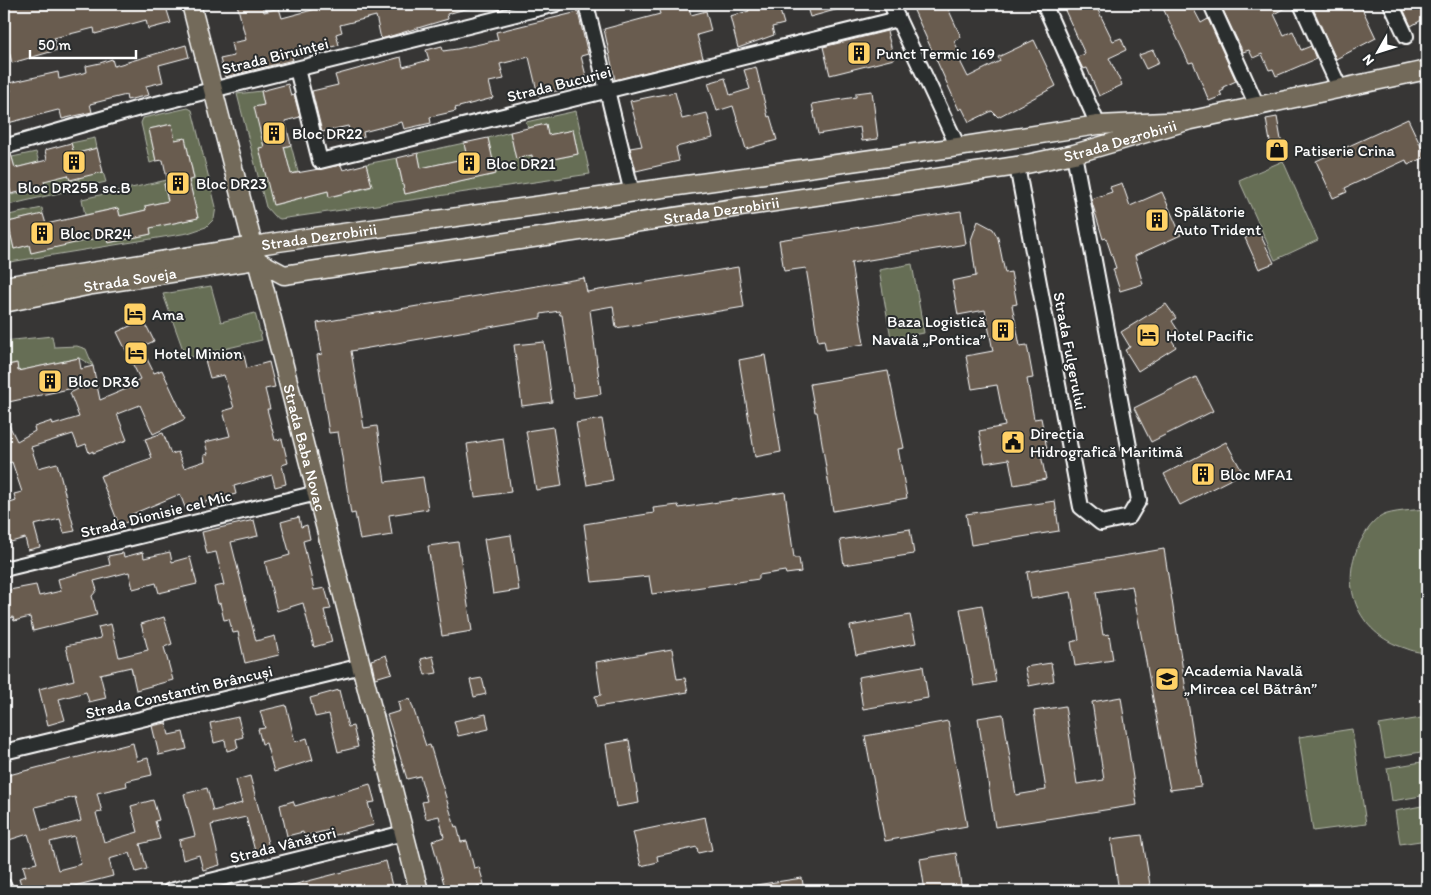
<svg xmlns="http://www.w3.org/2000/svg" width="1431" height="895" viewBox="0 0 1431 895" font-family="Itim,sans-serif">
  <rect width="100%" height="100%" fill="#373635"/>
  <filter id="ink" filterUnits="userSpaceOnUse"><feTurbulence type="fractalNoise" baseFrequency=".02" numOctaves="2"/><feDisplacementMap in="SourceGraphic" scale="10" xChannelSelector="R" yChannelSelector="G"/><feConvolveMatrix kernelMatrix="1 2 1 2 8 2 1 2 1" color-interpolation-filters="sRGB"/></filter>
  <g filter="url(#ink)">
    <g fill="#666e54" stroke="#b2b6aa">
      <path d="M261,91L264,105L255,107L264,147L274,205L328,191L330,197L371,187L366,164L397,158L405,194L495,174L488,138L510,132L516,158L532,155L534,163L578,154L573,130L548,135L546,124L528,128L526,122L576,111L590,174L280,219L274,216L266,207L237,94Z"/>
      <path d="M188,108L192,110L216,207L214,219L206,227L188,233L4,263V216L42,208L43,214L8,222L14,249L29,245L31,253L71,219L85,215L82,199L167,180L168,183L164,184L168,201L145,206L146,210L120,216L118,208L85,215L90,239L106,236L108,243L151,234L150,228L198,218L189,180L194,178L185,138L175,140L171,124L149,129L156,161L150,163L141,123L143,118Z"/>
      <path d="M95,138L97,148L74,154L71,143Z"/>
      <path d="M464,143L467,158L421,168L418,153Z"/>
      <path d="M291,145L298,172L291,174L284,147Z"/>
      <path d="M36,152L39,162L15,168L12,157Z"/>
      <path d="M1283,161L1318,240L1275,260L1239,180Z"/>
      <path d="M94,171L95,174L103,172L106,182L4,206V187L9,186L12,195L20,193L19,188L42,173L68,172L70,181L79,179L78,175Z"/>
      <path d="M912,264L924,333L891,338L879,270Z"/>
      <path d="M211,286L221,322L255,313L262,340L186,358L163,294Z"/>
      <path d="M52,336L54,347L77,346L86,349L93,366L79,358L18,371L16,363L4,366V341Z"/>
      <path d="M1427,509V652C1419,653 1413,651 1405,648C1357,634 1337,582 1362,539C1367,530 1373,521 1382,516C1391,511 1416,510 1427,509Z"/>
      <path d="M1427,717V751L1385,758L1379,725Z"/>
      <path d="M1352,729L1366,824L1313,831L1299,737Z"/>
      <path d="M1427,761V795L1392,801L1387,768Z"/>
      <path d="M1427,805V840L1400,844L1395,811Z"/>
    </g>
    <g fill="#695c50" stroke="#fff" fill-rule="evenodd">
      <path d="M4,4H165L171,23L148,29L146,20L95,34L94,28L54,38L57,50L12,63L4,31Z"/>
      <path d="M237,4H262L264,12L279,8L282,18L335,4H469V8L447,14L448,19L381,39L376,16L340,25L342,32L336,34L339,45L292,57L293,60L225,77L220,59L234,56L231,43L246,40Z"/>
      <path d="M657,4H688L691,15L706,11L711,31L697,35L703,58L615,80L604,29L660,14Z"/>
      <path d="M747,4H778L784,24L772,27L774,35L738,48L730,16L749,11Z"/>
      <path d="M806,4H846V7L810,17Z"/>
      <path d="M911,4H946L961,37L954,41L959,51L956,53L968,77L1000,61L998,57L1034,40L1056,86L998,117L992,111L969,122L962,108L959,110Z"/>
      <path d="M1062,4H1095L1113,41L1121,38L1126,50L1109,58L1122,85L1099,96L1087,68L1083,69L1077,57L1085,54Z"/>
      <path d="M1161,4H1191L1201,23L1208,19L1236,81L1223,87L1224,90L1220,92L1222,96L1209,101L1193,62L1189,63Z"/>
      <path d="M1220,4H1292L1274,14L1284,35L1293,31L1301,50L1311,46L1316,59L1276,76L1273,69L1269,70L1262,54L1253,58L1249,50L1243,52Z"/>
      <path d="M1311,4H1360L1376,38L1336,59Z"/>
      <path d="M1401,4H1427V17L1411,26Z"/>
      <path d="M578,12L588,54L581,56L588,84L538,95L529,57L500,64L504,79L489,82L493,98L455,108L456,111L430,117L431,123L404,129L402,122L363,132L364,137L352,140L348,126L322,132L312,91L338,85L335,75L401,57L403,67L429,60L426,50L442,46L443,51L457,49L498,40L496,32Z"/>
      <path d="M887,31L894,59L830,75L823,47Z"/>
      <path d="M186,45L189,57L159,65L163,82L146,86L149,95L127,100L126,95L90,104L92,112L62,119L60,111L58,110L4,124V93L11,91L9,83L58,72L59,79L87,72L86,66L100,63L112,59L114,66Z"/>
      <path d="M1153,50L1159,63L1146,69L1139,55Z"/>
      <path d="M756,67L768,117L770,116L777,140L746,149L733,106L717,111L708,83L725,78L730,95L750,89L744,70Z"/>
      <path d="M288,84L291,96L294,95L300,117L285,121L291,145L284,147L291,174L341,165L343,170L366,164L372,186L329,197L328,191L273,205L259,148L264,147L254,107L264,105L261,91Z"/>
      <path d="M872,91L878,139L862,141L860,127L818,134L812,104L856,97V93Z"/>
      <path d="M675,92L682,119L707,113L713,138L676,147L679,161L636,171L630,148L642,146L630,101Z"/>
      <path d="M1277,117L1283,151L1272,153L1266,119Z"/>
      <path d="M1408,119L1426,157L1408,165L1406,160L1345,188L1347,192L1333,198L1316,161Z"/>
      <path d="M172,124L175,140L185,138L194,179L189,180L198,218L150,228L151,234L108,243L106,236L31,253L29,245L14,249L8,222L43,214L46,224L118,208L120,216L146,210L145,206L168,201L164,184L168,183L163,160L156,161L149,129Z"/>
      <path d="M546,124L548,135L573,130L578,154L533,163L532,155L516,159L510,132Z"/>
      <path d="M488,138L496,174L405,194L397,158L418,153L421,168L467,158L464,143Z"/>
      <path d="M71,143L74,154L97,148L103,172L70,180L68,175L44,181L45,186L11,194L9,186L4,187V156L11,154L15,168L47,160L45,150Z"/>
      <path d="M1122,183L1130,206L1162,192L1181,235L1135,256L1143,284L1120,291L1113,269L1116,268L1106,238L1103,239L1091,199L1112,192L1110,187Z"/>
      <path d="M961,211L966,244L851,263L864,344L826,350L824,340L818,341L806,268L784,271L779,240Z"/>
      <path d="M978,221L993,229L998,238L1005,273L1011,272L1017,304L1012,305L1020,346L1027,345L1033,378L1027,379L1034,419L1041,418L1048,454L1041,455L1046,479L1014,485L1009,459L985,463L979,431L1005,426L997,385L972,389L966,356L993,351L985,310L958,315L952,281L976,276L971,240Z"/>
      <path d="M1259,232L1274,263L1259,269L1245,238Z"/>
      <path d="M738,267L744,307L616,328L613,306L590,310L601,394L574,398L562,315H560L559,311L541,314V318L351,351L364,428L377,426L385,482L423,477L428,509L389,515L392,535L360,540L355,513L351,514L338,432L329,433L317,355L322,354L317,323L584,278L587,292Z"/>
      <path d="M1166,304L1176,318L1172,321L1179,332L1170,337L1176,347L1138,371L1125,350L1130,347L1121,332Z"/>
      <path d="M139,311L154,341L141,347L154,373L162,370L185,419L153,434L140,405L117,414L127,440L93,453V451L89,453L86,444L78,447L73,434L31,447L38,468L57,463L75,531L64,533L60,519L34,525L40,547L28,550L25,538L4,544V505L16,501L14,494L22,492L12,462L9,463L4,454V415L17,441L35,431L34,427L52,421L53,425L79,417L70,393L78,389V387L4,403V366L17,363L18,371L79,358L81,369L93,366L100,400L131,387L130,384L140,379L117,332L132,325L128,316Z"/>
      <path d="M544,342L552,402L522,406L514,345Z"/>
      <path d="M243,351L247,368L269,362L275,387L265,389L270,409H267L275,440L282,439L288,463L282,465L286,484L275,487L272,475L258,479L234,486L236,494L205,502L186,510L180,494L130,515L132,520L119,525L100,476L152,458L145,439L163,433L171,454L178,452L184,468L205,461L204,455L208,454L205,442L230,436L223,411L234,408L224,375L210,378L205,360Z"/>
      <path d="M765,355L781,452L755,457L739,360Z"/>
      <path d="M888,371L904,448L898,449L907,498L833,511L817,412H815L810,384Z"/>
      <path d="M1196,377L1213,411L1151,442L1134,408Z"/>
      <path d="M602,419L613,480L587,485L576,423Z"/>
      <path d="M553,427L562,486L536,490L526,431Z"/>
      <path d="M503,438L511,492L475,497L467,444Z"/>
      <path d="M1226,442L1243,473L1180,505L1164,474Z"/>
      <path d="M785,492L794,558H799L801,572L786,574L785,571L759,575V579L652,594L649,576L592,582L584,524L654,513L653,508L678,505L679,508Z"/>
      <path d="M1055,501L1059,531L971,545L966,514Z"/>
      <path d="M299,517L301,527L307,525L310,539L303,541L314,590L325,588L331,609L324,610L332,642L314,647L303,603L277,611L265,562L290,555L281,522Z"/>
      <path d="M254,520L258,536L231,542L256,641L275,636L279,655L245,663L238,632L233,633L229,619L224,620L220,603L218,604L214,587L224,585L216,552L207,554L202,532Z"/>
      <path d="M910,529L914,554L844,565L840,540Z"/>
      <path d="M511,535L519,590L493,594L484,539Z"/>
      <path d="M458,542L472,631L442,636L428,546Z"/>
      <path d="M1164,549L1201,786L1170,790L1132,586L1096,592L1103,635L1109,634L1113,660L1075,666L1071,642L1079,640L1071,592L1031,599L1027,572Z"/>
      <path d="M143,552L144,558L170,552L172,562L190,557L197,584L159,593L156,583L133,589L129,572L94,581L97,590L92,596L97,615L33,631L30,617L14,621L13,617L8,619L4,591L36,585L39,596L61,591L58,579L110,565L108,556L123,553L124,557Z"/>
      <path d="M982,605L996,682L974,686L960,609Z"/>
      <path d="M910,615L916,643L856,655L850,626Z"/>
      <path d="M164,617L172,644L164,647L173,680L136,690L131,667L100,674L106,698L89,702L86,692L59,699L65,720L48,725L39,689L74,680L66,646L101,638L98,627L111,624L119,657L148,650L141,624Z"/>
      <path d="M672,649L677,679L685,678L688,692L597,707L595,696L601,695L596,662Z"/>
      <path d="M386,655L392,673L375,678L371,660Z"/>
      <path d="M433,656L437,673L425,675L421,659Z"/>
      <path d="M1051,663L1054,681L1029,686L1025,667Z"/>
      <path d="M923,666L928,698L863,709L858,677Z"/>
      <path d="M482,678L486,694L474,697L470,680Z"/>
      <path d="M339,690L348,727L353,726L358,747L338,752L329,714L315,717L310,698Z"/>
      <path d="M1121,697L1137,805L995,827L978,718L1003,714L1016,795L1046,790L1034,711L1065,706L1077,784L1104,780L1092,702Z"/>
      <path d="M410,699L426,746L430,745L455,827L457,826L461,842L467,841L474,868L479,867L484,884L477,886L478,891H446L432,841L444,837L439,816L426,819L422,802L427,801L420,776L407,779L387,715L400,711L398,702Z"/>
      <path d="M286,705L295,742L307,738L313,760L274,772L266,743L262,744L258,729L265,728L260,711Z"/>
      <path d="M486,714L489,729L458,736L454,721Z"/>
      <path d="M238,717L243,737L236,739L238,748L227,751L225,740L214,743L210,723Z"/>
      <path d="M948,721L967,826L885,841L865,736Z"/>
      <path d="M166,723L169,735L183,732L187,749L159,755L152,726Z"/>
      <path d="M629,740L639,803L616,807L606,744Z"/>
      <path d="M133,743L137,761L148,758L152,775L126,781L127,786L97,793L102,812L96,813L104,842L138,832L131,806L153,800L159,820L155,821L160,839L140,844L147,869L136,872L130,853L109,859L113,876L55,891H23L19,878L26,876L23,866L37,863L28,834L9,840L4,824V821L7,820L4,809V789L8,788L5,776ZM75,797L81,821L42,831L35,807ZM74,836L81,864L58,870L50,842Z"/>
      <path d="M250,776L270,851L256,855L246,817L211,825L220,865L203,870L199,855L183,860L179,840L195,836L184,794L207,788L213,811L242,803L236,780Z"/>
      <path d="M370,784L375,802L368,803L374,825L332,836L330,830L304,836L303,832L287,836L280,805L293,801L295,806Z"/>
      <path d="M705,817L712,850L698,853L697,847L657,856L658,862L641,866L633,832Z"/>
      <path d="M1142,835L1151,891H1119L1111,839Z"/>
      <path d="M956,853L962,891H925L920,859Z"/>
      <path d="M386,861L392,886L382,888L383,891H282L281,888Z"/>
      <path d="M802,878L804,891H756V885Z"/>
    </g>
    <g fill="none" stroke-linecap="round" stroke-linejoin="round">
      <g stroke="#fff" stroke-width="18">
        <g id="minor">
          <path d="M586,4L632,193"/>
          <path d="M891,4L958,147"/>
          <path d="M1044,4L1098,125"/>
          <path d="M1211,4L1258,108"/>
          <path d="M1301,4L1340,89"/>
          <path d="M1391,4L1406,36"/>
          <path d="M297,69L320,161L898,19"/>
          <path d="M4,147L136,109L556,4"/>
          <path d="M1017,166L1081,507L1101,523L1129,517L1139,500L1074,154"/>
          <path d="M4,569L317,493"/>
          <path d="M4,752L362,666"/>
          <path d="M4,886L5,891"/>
          <path d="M170,891L404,833"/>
        </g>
      </g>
      <g stroke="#fff" stroke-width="21">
        <g id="major">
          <path id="s1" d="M191,4L419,891"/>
          <path id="s2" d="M256,260L284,275L1017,166L1074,154L1187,121L1427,70"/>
          <path id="s3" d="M4,286L278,242L958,147L1098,125L1187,121"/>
          <path id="s4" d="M4,303L92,285L256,260"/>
        </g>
      </g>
      <use href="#minor" stroke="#2a2d2e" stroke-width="14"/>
      <use href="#major" stroke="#736b5a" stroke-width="18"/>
    </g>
  </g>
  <defs>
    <g id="building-square" transform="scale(1.25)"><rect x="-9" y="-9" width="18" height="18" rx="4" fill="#ffd166" stroke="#2a2d2e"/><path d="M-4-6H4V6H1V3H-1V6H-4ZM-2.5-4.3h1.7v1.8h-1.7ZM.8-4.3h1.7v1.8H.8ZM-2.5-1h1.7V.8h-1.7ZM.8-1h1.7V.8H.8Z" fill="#111"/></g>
    <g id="shop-square" transform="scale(1.25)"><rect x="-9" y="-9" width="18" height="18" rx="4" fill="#ffd166" stroke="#2a2d2e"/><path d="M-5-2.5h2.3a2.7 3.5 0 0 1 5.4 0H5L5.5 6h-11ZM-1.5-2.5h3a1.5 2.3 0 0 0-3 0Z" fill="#111"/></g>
    <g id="hotel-square" transform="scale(1.25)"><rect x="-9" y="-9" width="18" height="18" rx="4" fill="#ffd166" stroke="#2a2d2e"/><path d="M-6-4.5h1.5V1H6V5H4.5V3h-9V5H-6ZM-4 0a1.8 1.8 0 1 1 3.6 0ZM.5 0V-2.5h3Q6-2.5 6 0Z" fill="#111"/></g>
    <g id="civic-square" transform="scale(1.25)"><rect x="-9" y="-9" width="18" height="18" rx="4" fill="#ffd166" stroke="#2a2d2e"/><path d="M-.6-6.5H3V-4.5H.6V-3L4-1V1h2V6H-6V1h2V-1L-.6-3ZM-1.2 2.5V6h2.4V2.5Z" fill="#111"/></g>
    <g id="university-square" transform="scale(1.25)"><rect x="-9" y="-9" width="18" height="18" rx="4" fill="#ffd166" stroke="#2a2d2e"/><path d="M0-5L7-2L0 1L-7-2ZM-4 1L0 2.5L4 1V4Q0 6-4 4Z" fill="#111"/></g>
  </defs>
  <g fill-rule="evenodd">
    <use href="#building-square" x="859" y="53"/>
    <use href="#building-square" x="274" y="133"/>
    <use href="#shop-square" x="1277" y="150"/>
    <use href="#building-square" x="74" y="162"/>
    <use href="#building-square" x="469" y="163"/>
    <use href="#building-square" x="178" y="183"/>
    <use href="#building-square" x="1157" y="220"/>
    <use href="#building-square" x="42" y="233"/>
    <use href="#hotel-square" x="135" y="314"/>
    <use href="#building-square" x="1003" y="330"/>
    <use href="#hotel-square" x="1148" y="335"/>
    <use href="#hotel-square" x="136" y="353"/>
    <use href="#building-square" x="50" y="381"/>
    <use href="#civic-square" x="1013" y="442"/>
    <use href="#building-square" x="1203" y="474"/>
    <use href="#university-square" x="1167" y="679"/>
  </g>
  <g text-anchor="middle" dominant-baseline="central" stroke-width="4" stroke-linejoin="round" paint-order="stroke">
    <g font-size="16" fill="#fff" stroke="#2a2d2e" text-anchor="start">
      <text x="876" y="53">Punct Termic 169</text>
      <text x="292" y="133">Bloc DR22</text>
      <text x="1294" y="150">Patiserie Crina</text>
      <text x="486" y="163">Bloc DR21</text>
      <text x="196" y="183">Bloc DR23</text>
      <text x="74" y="187" text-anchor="middle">Bloc DR25B sc.B</text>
      <text x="1174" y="211">Spălătorie<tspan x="1174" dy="18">Auto Trident</tspan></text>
      <text x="60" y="233">Bloc DR24</text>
      <text x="152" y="314">Ama</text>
      <text x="986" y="321" text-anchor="end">Baza Logistică<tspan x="986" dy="18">Navală „Pontica”</tspan></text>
      <text x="1166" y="335">Hotel Pacific</text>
      <text x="154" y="353">Hotel Minion</text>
      <text x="68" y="381">Bloc DR36</text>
      <text x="1030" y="433">Direcția<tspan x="1030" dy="18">Hidrografică Maritimă</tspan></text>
      <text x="1220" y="474">Bloc MFA1</text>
      <text x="1184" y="670">Academia Navală<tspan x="1184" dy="18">„Mircea cel Bătrân”</tspan></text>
    </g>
    <g font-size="16" fill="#fff" stroke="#2a2d2e">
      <text transform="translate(275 56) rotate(-14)">Strada Biruinței</text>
      <text transform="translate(559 84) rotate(-14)">Strada Bucuriei</text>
      <text stroke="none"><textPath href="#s2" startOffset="879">Strada Dezrobirii</textPath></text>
      <text stroke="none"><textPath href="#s2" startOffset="474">Strada Dezrobirii</textPath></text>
      <text stroke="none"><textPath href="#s3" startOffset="319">Strada Dezrobirii</textPath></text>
      <text stroke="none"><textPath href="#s4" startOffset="128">Strada Soveja</textPath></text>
      <text transform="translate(1070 351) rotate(79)">Strada Fulgerului</text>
      <text stroke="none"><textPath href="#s1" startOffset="458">Strada Baba Novac</textPath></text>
      <text transform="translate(156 514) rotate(-14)">Strada Dionisie cel Mic</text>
      <text transform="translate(179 692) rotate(-13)">Strada Constantin Brâncuși</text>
      <text transform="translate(283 845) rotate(-14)">Strada Vânători</text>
    </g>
  </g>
  <rect width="1431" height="895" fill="none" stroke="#2a2d2e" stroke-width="20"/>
  <rect x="10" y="10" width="1411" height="875" fill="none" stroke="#fff" stroke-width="2" filter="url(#ink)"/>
  <g transform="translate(1378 52) rotate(231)" stroke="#2a2d2e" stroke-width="4" paint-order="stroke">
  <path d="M0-4L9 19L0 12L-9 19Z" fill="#ffffff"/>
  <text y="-8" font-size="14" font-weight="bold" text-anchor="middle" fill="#ffffff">N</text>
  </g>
  <path d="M30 50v8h106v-8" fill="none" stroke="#ffffff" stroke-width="2.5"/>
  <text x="38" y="50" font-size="15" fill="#ffffff" stroke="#2a2d2e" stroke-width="4" paint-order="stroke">50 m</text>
</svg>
